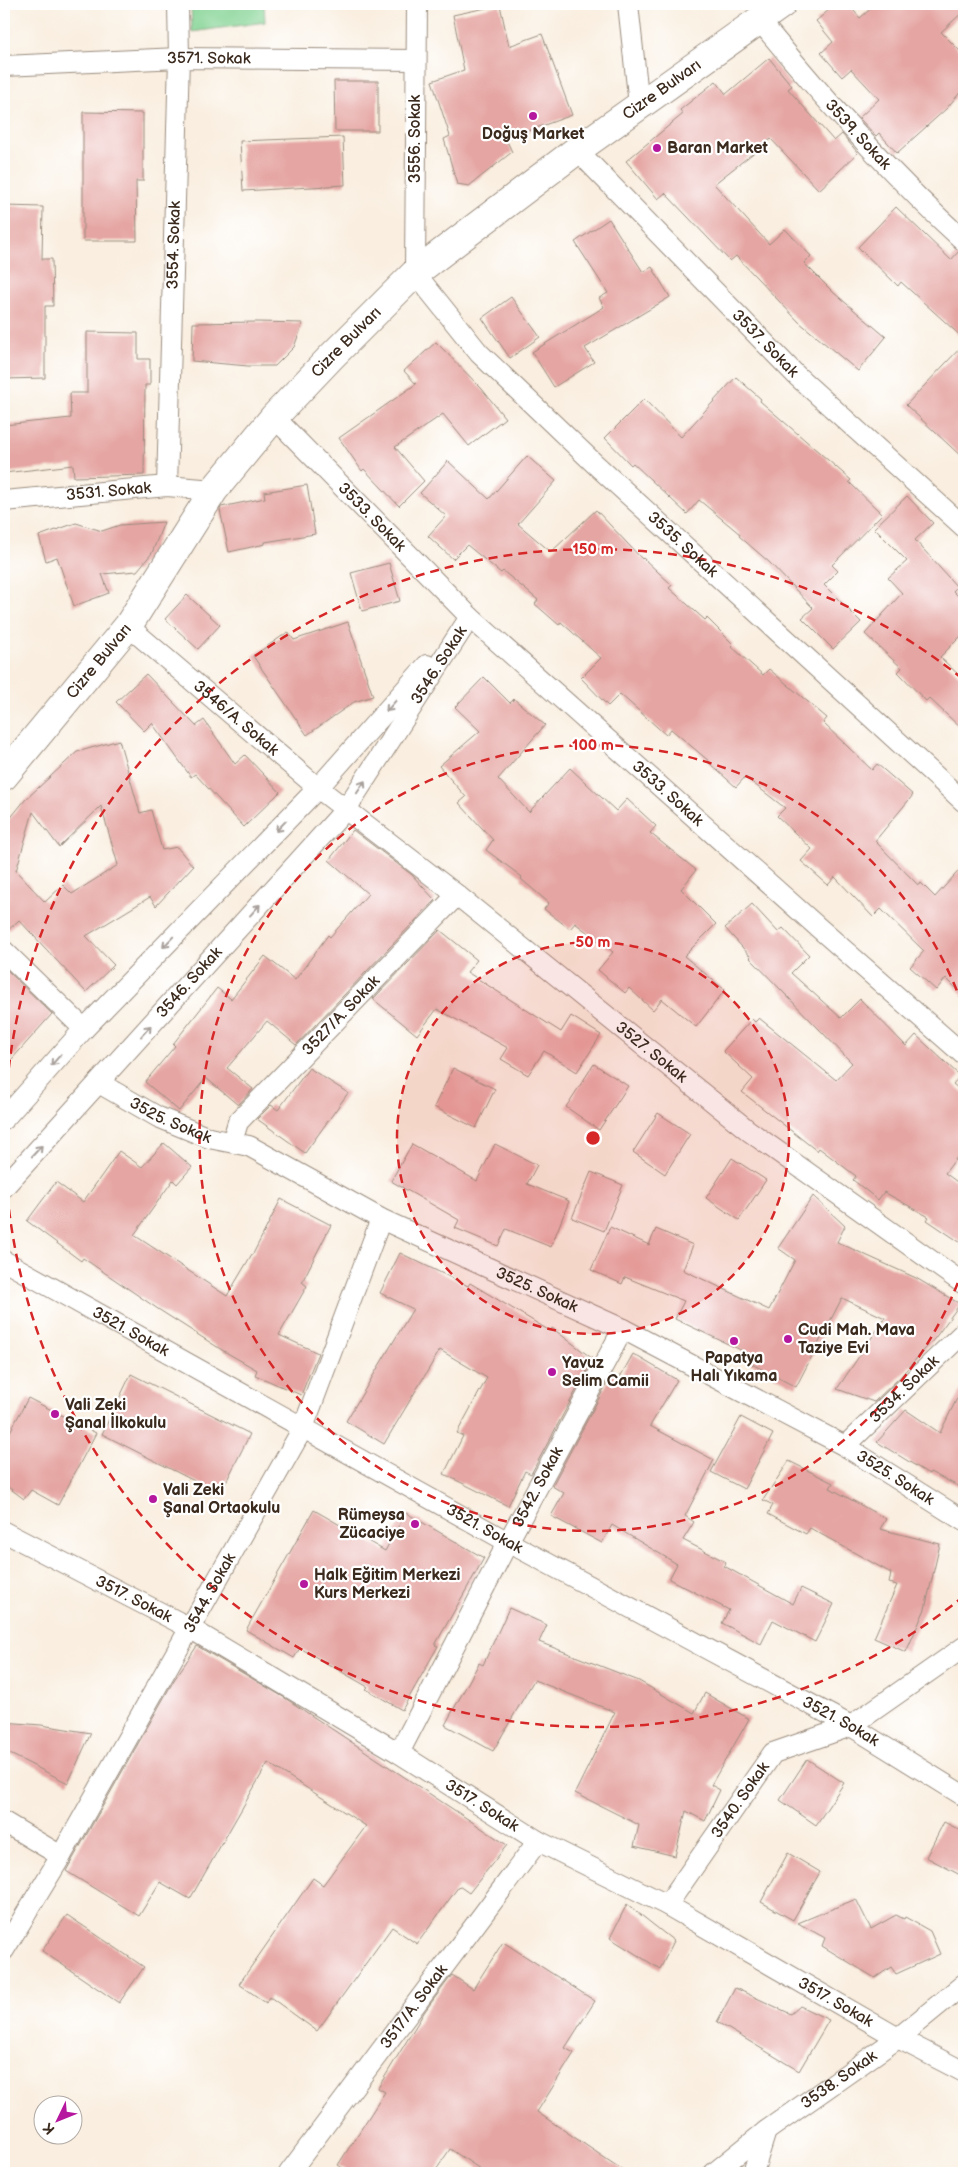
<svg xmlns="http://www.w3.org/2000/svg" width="968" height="2177" viewBox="0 0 968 2177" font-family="'Balsamiq Sans',sans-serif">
  <rect width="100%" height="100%" fill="#fff"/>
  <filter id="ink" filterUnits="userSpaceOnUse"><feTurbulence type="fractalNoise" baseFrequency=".02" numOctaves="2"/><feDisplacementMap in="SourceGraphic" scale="10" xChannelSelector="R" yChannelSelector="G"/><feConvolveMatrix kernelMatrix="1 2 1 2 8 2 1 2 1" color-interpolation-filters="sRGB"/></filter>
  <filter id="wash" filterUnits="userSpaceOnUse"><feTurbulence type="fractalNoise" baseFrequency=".0096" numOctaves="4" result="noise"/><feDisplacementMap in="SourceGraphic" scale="20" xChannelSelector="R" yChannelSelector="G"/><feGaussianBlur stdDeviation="1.12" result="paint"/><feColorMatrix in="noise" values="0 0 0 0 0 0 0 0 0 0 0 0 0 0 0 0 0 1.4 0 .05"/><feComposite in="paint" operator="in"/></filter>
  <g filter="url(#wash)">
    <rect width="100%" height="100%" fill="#f9eedf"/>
    <path fill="#82d393" stroke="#5e7e58" d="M191,4H264L265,22L192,32Z"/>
    <g id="blocks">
      <g fill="#e5a6a3" fill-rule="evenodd">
        <path d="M836,4H848L860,18L876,4H964V11L941,32L964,55V88L946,109L897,153L879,133L876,136L859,118L879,99L851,69L842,77L821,53L833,42L816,21Z"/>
        <path d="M500,5L509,46L542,34L572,115L506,139L512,152L469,186L457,184L444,139L450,136L432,81L464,70L453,15Z"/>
        <path d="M769,58L792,86L788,89L834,141L842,134L858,153L819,190L771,139L714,184L769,244L785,229L811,256L804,263L834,293L886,337L858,371L799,322L736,256L730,261L665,193L658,199L626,161L683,114L680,110L716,81L726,94Z"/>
        <path d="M334,81H378V131H335Z"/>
        <path d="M83,112L143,113V181H136L137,241H83Z"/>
        <path d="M343,137L345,185L243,191L240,141Z"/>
        <path d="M4,206L43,207L42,259H52L53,306H45V378L4,379Z"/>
        <path d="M896,207L951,260L959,251L964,253V339L901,282L898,286L858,247Z"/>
        <path d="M609,219L643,272L652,267L670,297L585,348L594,362L554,387L532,352L604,307L599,298L608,293L575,242Z"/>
        <path d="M511,297L540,337L510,358L482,318Z"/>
        <path d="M257,322L303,323L294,347L275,366H248L192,361L193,323Z"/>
        <path d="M87,332L138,333V359H150V385H145L144,475L74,477L73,465L4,473V425L71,418L70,393H87Z"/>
        <path d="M436,342L482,389L505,418L469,446L443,414L395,447L424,481L399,506L364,469L362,471L339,438L416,384L404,371Z"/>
        <path d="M964,344V459L906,405Z"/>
        <path d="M736,377L761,399L760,401L851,480L849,482L882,514L832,565L838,571L824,585L861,622L833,649L802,618L813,608L769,562L739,536L740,534L699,500L687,514L633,463L631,465L605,438L644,399L681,437Z"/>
        <path d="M527,456L556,481L518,524L551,552L596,510L642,559L643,558L672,585L669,588L705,620L707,618L733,644L731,646L763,675L769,669L827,718L823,723L872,770L877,764L913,795L875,841L918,885L921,883L935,897L964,865V996L946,978L936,990L910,967L924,951L881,909L873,917L835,877L828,885L801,861L812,849L777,816L785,808L745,777L736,787L709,763L710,762L671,729L666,735L620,694L608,706L581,678L601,658L561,622L559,625L535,604L538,600L503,571L501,573L467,545L453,559L428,536L446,516L420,493L448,461L489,499Z"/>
        <path d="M307,485L315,534L265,542V544L229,552L220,510L221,507L265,498L264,492Z"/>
        <path d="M907,496L933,523L915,540L957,587L953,591L964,602V633L940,657L964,680V731L929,698L926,701L898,672L902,668L865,634L902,593L888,578L907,561L874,528Z"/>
        <path d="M164,522L152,553L137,571L102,574L109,593L74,606L57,557L46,561L39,536L76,523L102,531L120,525Z"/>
        <path d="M389,563L400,601L362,611L351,573Z"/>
        <path d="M187,595L220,625L198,649L165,619Z"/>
        <path d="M348,622L373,696L354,702L307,735L253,656L288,632L294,640Z"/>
        <path d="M146,674L196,726L204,720L235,764L245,755L280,792L244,827L195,774L191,777L152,723L144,731L116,702Z"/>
        <path d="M484,677L510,703L514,699L545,725L498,779L529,812L570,768L616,811L627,799L656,826L650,833L696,870L681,889L716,924L684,956L725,990L696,1027L662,999L653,1010L629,988L625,993L598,970L613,952L575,923L570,929L544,909L549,903L521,879L522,877L486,850L493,840L459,803L466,797L439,766L480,731L455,707Z"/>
        <path d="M119,740L140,813L151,810L162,850L177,847L193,866L156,906L150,897L86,936L114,965L86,992L19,920L4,934V826L25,800L77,752ZM101,806L118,865L72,894L63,885L45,902L16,871L33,812L59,847Z"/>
        <path d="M353,830L412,875L435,900L296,1045L267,1021L227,1068L253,1089L238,1105L206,1078L179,1111L145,1082L175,1046L173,1044L217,988L231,999L265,956L295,980L328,935L330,937L368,894L329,860Z"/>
        <path d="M752,904L778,932L783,928L809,955L791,973L841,1018L860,999L906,1046L916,1035L960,1076L953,1084L964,1093V1148L945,1173L964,1187V1245L927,1220L929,1217L884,1192L878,1200L853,1180L856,1176L819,1148L817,1151L742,1092L753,1079L723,1051L752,1019L755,1022L759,1018L836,1080L852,1063L750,958L751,957L725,928Z"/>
        <path d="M440,930L477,960L467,972L561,1032L571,1016L601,1035L577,1072L544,1051L528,1075L501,1059L508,1048L437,1009L417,1035L373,999Z"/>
        <path d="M4,967L52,1014L4,1068Z"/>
        <path d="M594,1064L628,1086L599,1130L566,1107Z"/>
        <path d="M309,1068L348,1093L305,1153L257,1119L271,1105L278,1110Z"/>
        <path d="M453,1068L495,1089L476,1128L434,1107Z"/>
        <path d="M658,1113L690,1134L665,1174L633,1152Z"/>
        <path d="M164,1143L192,1167L177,1184L173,1180L134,1235L227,1296L252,1254H253L281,1199L331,1225L302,1282L307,1286L279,1335L318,1353L301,1395L255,1375L257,1370L222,1350L158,1309L83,1258L81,1261L27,1221L56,1182L83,1202L119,1151L142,1167Z"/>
        <path d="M412,1144L477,1181L495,1144L537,1165L527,1184L569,1201L551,1247L506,1229L498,1246L455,1228L459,1220L391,1181Z"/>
        <path d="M732,1158L766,1180L739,1220L706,1198Z"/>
        <path d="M591,1172L623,1185L604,1231L572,1218Z"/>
        <path d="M813,1196L845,1226L837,1242L916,1278L960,1304L935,1338L899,1378L874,1402L837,1389L885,1318L842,1298L796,1387L744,1360L747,1353L675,1319L684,1301L625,1277L622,1284L591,1270L610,1227L649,1245L656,1229L693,1245L683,1270L769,1310L795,1260L778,1248Z"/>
        <path d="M400,1253L468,1286L470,1283L550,1331L552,1328L593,1359L531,1474L525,1471L508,1506L444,1474L463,1436L457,1433L487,1378L440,1350L384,1444L346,1421L413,1309L380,1293Z"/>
        <path d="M633,1354L677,1380L650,1426L714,1460L685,1516L694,1522L683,1540L726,1562L724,1566L793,1604L801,1588L834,1604L815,1642L773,1620L761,1644L722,1623L729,1610L669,1579L677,1564L612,1525L602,1543L551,1516L564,1493L552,1486L612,1374L619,1379Z"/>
        <path d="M131,1374L250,1434L220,1494L102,1434Z"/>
        <path d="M964,1384V1489L930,1472L929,1474L877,1442L906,1410L940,1433Z"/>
        <path d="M28,1398L96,1433L58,1505L31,1490L24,1499L4,1484V1443Z"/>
        <path d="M741,1417L773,1434L744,1489L711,1472Z"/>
        <path d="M789,1461L833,1483L830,1488L886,1519L880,1529L940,1544L925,1609L906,1652L874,1638L897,1585L889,1583L891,1573L810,1528L806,1534L768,1514L773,1505L763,1500Z"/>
        <path d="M314,1510L385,1551L406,1513L484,1558L435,1645L438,1646L402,1710L366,1689L368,1687L300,1648L294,1658L246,1630Z"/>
        <path d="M509,1608L547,1625L539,1642L639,1681L694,1713L705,1693L749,1719L711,1785L720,1790L705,1821L686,1811L675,1856L634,1846L639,1825L575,1793L615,1712L534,1680L493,1751L445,1725L479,1663L483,1665Z"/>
        <path d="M197,1646L285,1698L507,1845L469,1893L459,1886L417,1944L392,1927L317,2031L270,1997L266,2003L239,1984L313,1878L323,1885L366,1826L268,1763L190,1899L160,1882L139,1916L66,1871L174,1680Z"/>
        <path d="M4,1722L41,1725L91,1733L68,1783L4,1751Z"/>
        <path d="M807,1759L844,1783L816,1825L780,1800Z"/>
        <path d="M944,1822L964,1832V1877L926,1857Z"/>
        <path d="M788,1853L820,1872L793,1920L761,1902Z"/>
        <path d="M856,1899L871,1929L896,1915L904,1919L905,1917L930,1931L940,1954L896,1974L891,1967L875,1978L822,1946L825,1938L798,1923Z"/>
        <path d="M627,1904L674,1941L660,1969L610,1938Z"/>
        <path d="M67,1915L144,1967L119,2003L42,1951Z"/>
        <path d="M503,1942L595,2001L565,2048L574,2053L537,2112L627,2173H486L450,2149L434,2173H350L338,2165L385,2092L378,2088L425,2011L452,1975L473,1989Z"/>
        <path d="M735,1988L791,2014L800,2006L829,2020L799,2071L717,2022Z"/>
      </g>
    </g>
  </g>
  <g filter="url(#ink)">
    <use href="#blocks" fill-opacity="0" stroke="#9a8c7e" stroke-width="1"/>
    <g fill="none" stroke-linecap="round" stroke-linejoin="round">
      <g stroke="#9a8c7e" stroke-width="22">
        <g id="street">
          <path id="s1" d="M417,4L415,273L479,353L595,464L964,802"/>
          <path d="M628,4L639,105"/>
          <path id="s2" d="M760,21C823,98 890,174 964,241"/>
          <path id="s3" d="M4,66L179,58L415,60"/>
          <path id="s4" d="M577,150L797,376L964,527"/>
          <path id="s5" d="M274,417L470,617L820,929L964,1055"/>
          <path id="s6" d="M167,486L179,58L178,4"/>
          <path id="s7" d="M4,501L167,486L214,490"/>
          <path id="s8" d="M128,626L318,788L457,895L749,1131L964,1284"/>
          <path d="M4,951L84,1029"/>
          <path id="s9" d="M99,1083L158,1117L209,1138L249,1146L381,1219L623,1329L845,1446L964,1521"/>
          <path d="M4,1119L84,1029L318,788L427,665"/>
          <path id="s10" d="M232,1142L238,1122L457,895"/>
          <path id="s11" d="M4,1187L346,809L470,617"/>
          <path id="s12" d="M4,1261L508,1542L851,1726L964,1796"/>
          <path id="s13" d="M845,1446L964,1332"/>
          <path id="s14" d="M4,1532L188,1627L399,1753L538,1841L667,1905L898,2038L964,2072"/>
          <path id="s15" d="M399,1753L508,1542L623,1329"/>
          <path d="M4,1822L61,1856"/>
          <path id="s16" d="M667,1905L773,1753L851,1726L964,1647"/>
          <path id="s17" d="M4,1950L61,1856L303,1428L381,1219"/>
          <path id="s18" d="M289,2173L538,1841"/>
          <path id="s19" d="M714,2173L766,2131L898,2038L964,1984"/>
          <path d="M753,2173L766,2131"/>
        </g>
      </g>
      <g stroke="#9a8c7e" stroke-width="30">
        <g id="secondary">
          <path id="s20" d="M4,776L128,626L214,490L274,417L331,357L415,273L577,150L782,4"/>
        </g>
      </g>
      <use href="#street" stroke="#fff" stroke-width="20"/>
      <use href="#secondary" stroke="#fff" stroke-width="28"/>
    </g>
    <defs><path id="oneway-shaft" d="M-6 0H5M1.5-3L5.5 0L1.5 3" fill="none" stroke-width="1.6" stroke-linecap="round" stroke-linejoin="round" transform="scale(1.25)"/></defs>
    <g stroke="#a79f9a">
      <use href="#oneway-shaft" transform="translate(391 706) rotate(132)"/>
      <use href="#oneway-shaft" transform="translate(361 787) rotate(-57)"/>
      <use href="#oneway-shaft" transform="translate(281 826) rotate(134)"/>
      <use href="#oneway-shaft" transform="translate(255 910) rotate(-48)"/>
      <use href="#oneway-shaft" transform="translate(168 942) rotate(134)"/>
      <use href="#oneway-shaft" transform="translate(146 1031) rotate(-48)"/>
      <use href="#oneway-shaft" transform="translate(56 1060) rotate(131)"/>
      <use href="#oneway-shaft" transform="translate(37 1151) rotate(-47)"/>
    </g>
  </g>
  <circle cx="593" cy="1138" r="196" fill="#d62828" fill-opacity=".12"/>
  <g fill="none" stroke="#d62828" stroke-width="2.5" stroke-dasharray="9 6">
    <circle cx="593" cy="1138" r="196"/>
    <path d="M963 1269A393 393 0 1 1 963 1007"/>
    <path d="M964 1596A589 589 0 1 1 964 680"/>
  </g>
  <g fill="#b5179e" stroke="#fff" stroke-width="2">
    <circle cx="533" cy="116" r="5"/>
    <circle cx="657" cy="148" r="5"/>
    <circle cx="788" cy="1339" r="5"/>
    <circle cx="734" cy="1341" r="5"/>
    <circle cx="552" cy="1372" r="5"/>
    <circle cx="55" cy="1414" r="5"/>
    <circle cx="153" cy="1499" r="5"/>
    <circle cx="415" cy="1524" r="5"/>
    <circle cx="304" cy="1584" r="5"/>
  </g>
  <g text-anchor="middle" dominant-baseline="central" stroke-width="4.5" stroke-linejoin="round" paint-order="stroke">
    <g font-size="16" fill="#3b2a1e" stroke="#fff">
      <text stroke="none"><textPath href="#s3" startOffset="205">3571. Sokak</textPath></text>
      <text stroke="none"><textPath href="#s20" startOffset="959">Cizre Bulvarı</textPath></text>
      <text stroke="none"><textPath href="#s2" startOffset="150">3539. Sokak</textPath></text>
      <text transform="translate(415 139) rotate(-90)">3556. Sokak</text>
      <text stroke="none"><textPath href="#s6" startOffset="241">3554. Sokak</textPath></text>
      <text stroke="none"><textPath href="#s20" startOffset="554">Cizre Bulvarı</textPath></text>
      <text stroke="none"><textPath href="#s4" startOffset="270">3537. Sokak</textPath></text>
      <text stroke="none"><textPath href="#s7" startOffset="105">3531. Sokak</textPath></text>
      <text stroke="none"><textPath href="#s5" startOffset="140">3533. Sokak</textPath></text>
      <text stroke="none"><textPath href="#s1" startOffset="651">3535. Sokak</textPath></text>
      <text stroke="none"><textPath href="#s20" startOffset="149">Cizre Bulvarı</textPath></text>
      <text stroke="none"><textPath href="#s11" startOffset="681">3546. Sokak</textPath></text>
      <text stroke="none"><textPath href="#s8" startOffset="142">3546/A. Sokak</textPath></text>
      <text stroke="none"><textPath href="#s5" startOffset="545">3533. Sokak</textPath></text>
      <text stroke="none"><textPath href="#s11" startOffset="276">3546. Sokak</textPath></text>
      <text stroke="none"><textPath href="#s10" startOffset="169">3527/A. Sokak</textPath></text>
      <text stroke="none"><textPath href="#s8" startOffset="675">3527. Sokak</textPath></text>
      <text stroke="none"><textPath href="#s9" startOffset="81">3525. Sokak</textPath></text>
      <text stroke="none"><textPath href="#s9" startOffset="486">3525. Sokak</textPath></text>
      <text stroke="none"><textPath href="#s12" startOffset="145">3521. Sokak</textPath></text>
      <text stroke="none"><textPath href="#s13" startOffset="82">3534. Sokak</textPath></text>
      <text stroke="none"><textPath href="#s9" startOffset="891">3525. Sokak</textPath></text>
      <text stroke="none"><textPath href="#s15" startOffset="300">3542. Sokak</textPath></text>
      <text stroke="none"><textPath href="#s12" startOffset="550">3521. Sokak</textPath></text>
      <text stroke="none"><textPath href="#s17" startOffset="412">3544. Sokak</textPath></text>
      <text stroke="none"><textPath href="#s14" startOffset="146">3517. Sokak</textPath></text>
      <text stroke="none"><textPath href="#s12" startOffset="955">3521. Sokak</textPath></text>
      <text stroke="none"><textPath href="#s16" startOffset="128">3540. Sokak</textPath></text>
      <text stroke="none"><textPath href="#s14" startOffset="551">3517. Sokak</textPath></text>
      <text stroke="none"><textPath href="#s14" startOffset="956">3517. Sokak</textPath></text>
      <text stroke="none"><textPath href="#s18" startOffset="208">3517/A. Sokak</textPath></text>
      <text stroke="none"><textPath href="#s19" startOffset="156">3538. Sokak</textPath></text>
    </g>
    <g font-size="16" font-weight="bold" fill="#3b2a1e" stroke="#fff" text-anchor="start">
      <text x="533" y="134" text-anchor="middle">Doğuş Market</text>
      <text x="667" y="148">Baran Market</text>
      <text x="798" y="1330">Cudi Mah. Mava<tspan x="798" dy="18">Taziye Evi</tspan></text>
      <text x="734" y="1358" text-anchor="middle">Papatya<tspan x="734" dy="18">Halı Yıkama</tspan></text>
      <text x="562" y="1363">Yavuz<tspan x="562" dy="18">Selim Camii</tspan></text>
      <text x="65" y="1405">Vali Zeki<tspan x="65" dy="18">Şanal İlkokulu</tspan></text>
      <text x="163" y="1490">Vali Zeki<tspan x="163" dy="18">Şanal Ortaokulu</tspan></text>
      <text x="405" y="1515" text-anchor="end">Rümeysa<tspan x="405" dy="18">Zücaciye</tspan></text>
      <text x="314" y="1575">Halk Eğitim Merkezi<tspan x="314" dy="18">Kurs Merkezi</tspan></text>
    </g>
  </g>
  <circle cx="593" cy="1138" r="8" fill="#d62828" stroke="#fff" stroke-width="2.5"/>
  <g font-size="15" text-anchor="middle" font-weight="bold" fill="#d62828" stroke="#fff" stroke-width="4.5" stroke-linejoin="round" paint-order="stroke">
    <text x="593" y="554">150 m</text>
    <text x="593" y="750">100 m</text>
    <text x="593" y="947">50 m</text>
  </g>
  <rect width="968" height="2177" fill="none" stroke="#fff" stroke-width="20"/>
  <g transform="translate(58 2120) rotate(227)"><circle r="24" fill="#ffffff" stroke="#b1aaa5"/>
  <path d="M0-4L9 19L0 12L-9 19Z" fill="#b5179e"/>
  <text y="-8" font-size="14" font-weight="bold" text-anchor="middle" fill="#3b2a1e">K</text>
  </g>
</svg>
